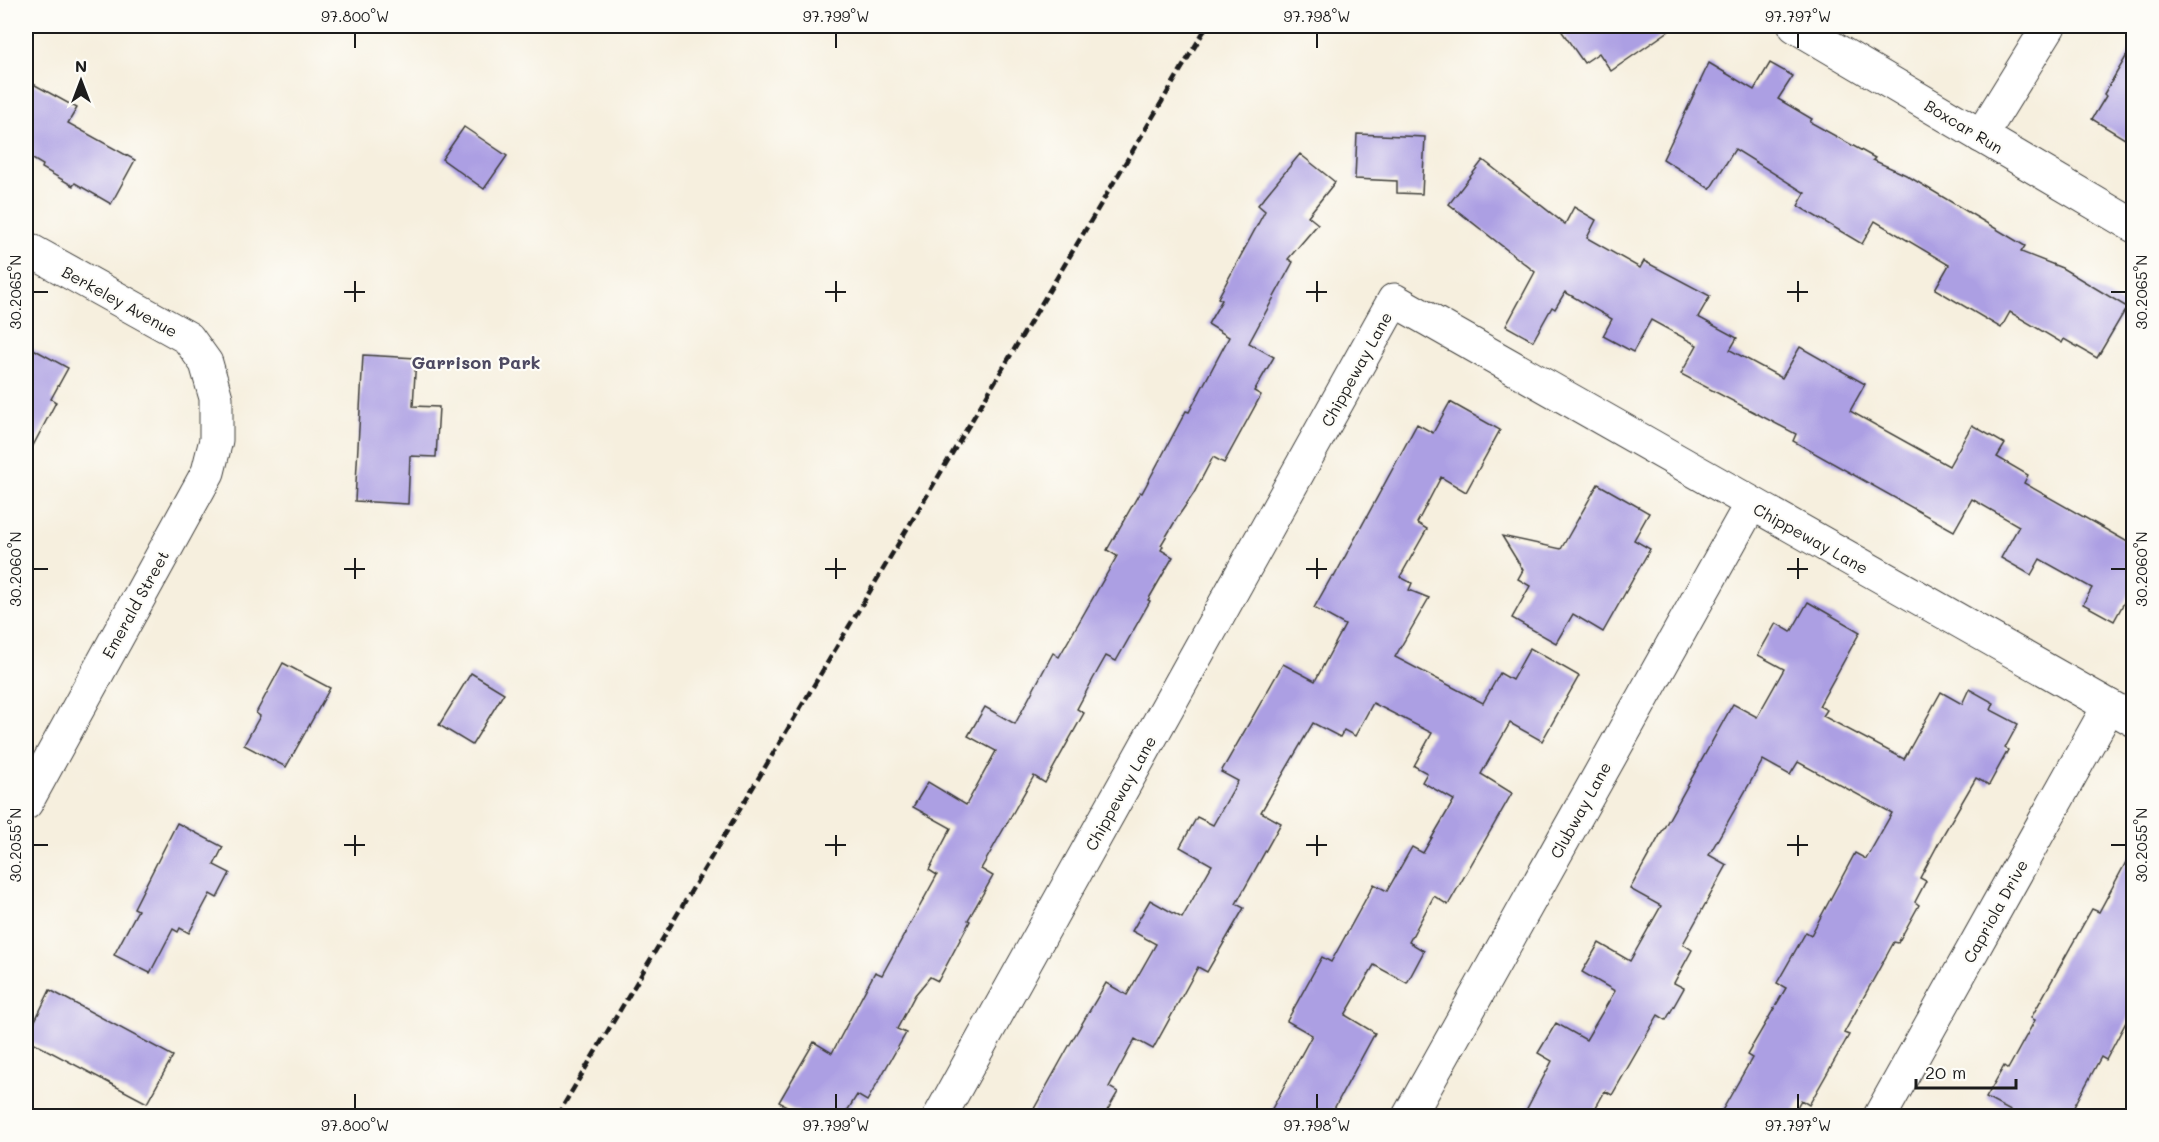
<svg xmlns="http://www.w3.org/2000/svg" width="2159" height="1142" viewBox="0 0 2159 1142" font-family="Mali,sans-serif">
  <rect width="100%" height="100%" fill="#fdfcf7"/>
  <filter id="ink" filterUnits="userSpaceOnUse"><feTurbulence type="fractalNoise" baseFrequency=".0167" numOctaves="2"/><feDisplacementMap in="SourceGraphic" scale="12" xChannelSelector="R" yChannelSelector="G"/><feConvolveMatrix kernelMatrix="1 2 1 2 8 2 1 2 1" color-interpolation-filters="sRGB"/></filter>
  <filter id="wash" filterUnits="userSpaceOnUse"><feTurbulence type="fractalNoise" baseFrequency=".008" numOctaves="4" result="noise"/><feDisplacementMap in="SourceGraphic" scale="24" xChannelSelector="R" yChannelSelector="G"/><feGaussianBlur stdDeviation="1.35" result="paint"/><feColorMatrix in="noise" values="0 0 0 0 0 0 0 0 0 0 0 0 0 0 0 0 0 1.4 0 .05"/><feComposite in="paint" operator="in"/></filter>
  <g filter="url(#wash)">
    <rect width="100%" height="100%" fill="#f6efde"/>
    <g id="blocks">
      <g fill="#ac9fe3">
        <path d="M1558,26H1676L1611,71L1599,53L1584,63Z"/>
        <path d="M2133,45V144L2092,119L2106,96L2104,94Z"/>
        <path d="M1709,63L1754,90L1770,63L1793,76L1778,99L1812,119L1810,122L1875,158L1873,160L1906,175L2025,246L2021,252L2062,268L2127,307L2097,358L2064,339L2062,343L2010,312L2001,328L1935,289L1949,265L1875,221L1862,244L1798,206L1805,193L1735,149L1710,189L1663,159Z"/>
        <path d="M26,80L77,108L68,123L135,160L111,204L75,183L73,186L42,168L43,165L26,155Z"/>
        <path d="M464,127L507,156L484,189L442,159Z"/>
        <path d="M1357,134L1425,137L1422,194L1397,193V181L1355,179Z"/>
        <path d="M1300,154L1335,182L1308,216L1318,224L1288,259L1293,262L1249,343L1274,357L1254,391L1261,395L1224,463L1213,457L1194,493L1177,518L1161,545L1163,546L1161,550L1173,557L1148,600L1150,601L1116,661L1106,656L1093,679L1077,709L1084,713L1045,783L1034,776L999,837L981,869L993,876L968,920L970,921L938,981L930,977L915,995L897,1029L906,1033L867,1101L857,1095L844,1116H805L779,1102L814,1042L832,1053L875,972L882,975L937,875L929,870L951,828L913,807L928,782L966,805L996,751L968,736L985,707L1015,724L1053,653L1059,657L1117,556L1107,550L1140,492L1142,493L1186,411L1189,412L1229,337L1208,324L1222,300L1218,298L1265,211L1258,205Z"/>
        <path d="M1483,160L1565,224L1574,207L1596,220L1587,238L1640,268L1644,261L1710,296L1698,317L1737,338L1730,350L1782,378L1800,347L1865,384L1850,411L1949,466L1972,425L2005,444L1997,457L2028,475L2024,483L2133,545V586L2114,621L2083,604L2092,588L2040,559L2031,575L2001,558L2019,526L1972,499L1954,531L1793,441L1796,434L1681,374L1697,345L1651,320L1633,352L1603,336L1612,319L1565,292L1555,309L1552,307L1533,341L1506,326L1535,272L1449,204Z"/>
        <path d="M26,345L68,368L51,399L56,402L26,459Z"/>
        <path d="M363,355L416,358L413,406L439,407L436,457L410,456L408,504L355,501Z"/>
        <path d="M1450,402L1500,430L1466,492L1441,477L1417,523L1427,529L1400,577L1412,583L1409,590L1429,598L1395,657L1483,703L1500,673L1512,680L1530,648L1579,676L1542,741L1510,723L1481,774L1512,793L1448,905L1434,896L1409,942L1424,951L1407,983L1374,965L1345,1015L1375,1033L1330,1116H1268L1312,1035L1287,1021L1322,957L1331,962L1374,884L1387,891L1412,847L1423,853L1454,800L1422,782L1427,773L1414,766L1432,733L1373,703L1355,736L1344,730L1340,737L1313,723L1261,812L1281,823L1236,904L1244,908L1207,972L1198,967L1153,1049L1135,1039L1109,1087L1118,1092L1104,1116H1030L1074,1037L1106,983L1127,995L1156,944L1132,931L1150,900L1182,918L1212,865L1180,847L1197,817L1213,825L1238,781L1221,772L1283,664L1315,681L1345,625L1314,608L1332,576L1334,577L1417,424L1433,433Z"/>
        <path d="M1598,484L1649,513L1634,540L1650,549L1603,632L1573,614L1556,643L1512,618L1530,586L1518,579L1523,570L1502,536L1561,549Z"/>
        <path d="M1808,602L1860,632L1819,706L1827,710L1823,716L1904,759L1941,692L1962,704L1969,689L1994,703L1991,710L2018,724L2005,748L2008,750L1989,785L1976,778L1944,833L1920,878L1926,881L1915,902L1919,905L1898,943L1894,942L1844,1033L1849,1035L1809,1105L1801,1100L1792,1116H1719L1752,1058L1747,1055L1786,988L1777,983L1806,932L1811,935L1855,853L1866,859L1892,813L1798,762L1790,775L1763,760L1709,855L1727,865L1683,944L1692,950L1674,983L1684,988L1666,1020L1658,1015L1612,1095L1605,1091L1591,1116H1523L1552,1061L1538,1053L1556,1023L1586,1040L1615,991L1582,972L1599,943L1630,961L1661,906L1630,889L1733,704L1757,717L1784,669L1758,655L1776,623L1791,632Z"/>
        <path d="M283,663L330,688L286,767L244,745L260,716L256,713Z"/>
        <path d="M471,673L504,693L472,745L439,725Z"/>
        <path d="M177,823L223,847L214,865L230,873L217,898L210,894L189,933L180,928L178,932L173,929L150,973L114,955L138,910L134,908Z"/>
        <path d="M2133,849V1009L2106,1060L2101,1057L2069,1116H2020L1986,1098L2004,1066L2008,1069L2035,1020L2031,1018L2092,909L2099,912Z"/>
        <path d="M50,990L173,1056L147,1103L26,1039Z"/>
      </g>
    </g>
  </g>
  <g filter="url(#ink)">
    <use href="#blocks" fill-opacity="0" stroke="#3d3c39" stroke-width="1.5"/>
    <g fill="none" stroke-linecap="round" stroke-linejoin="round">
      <g stroke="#3d3c39" stroke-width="35">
        <g id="minor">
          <path d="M1795,26L2134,226"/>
          <path d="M1981,136L2049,26"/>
          <path d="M26,248L188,338L206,363L216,398V440L208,472L26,803"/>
          <path d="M940,1116L1394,300L2134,720"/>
          <path d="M1409,1116L1751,504"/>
          <path d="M1880,1116L2109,706"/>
        </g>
      </g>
      <use href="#minor" stroke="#fff" stroke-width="33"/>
      <path stroke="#1c1c1c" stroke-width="4.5" stroke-dasharray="9 4.5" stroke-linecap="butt" d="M557,1116L1207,26"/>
    </g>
  </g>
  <path fill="none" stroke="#1c1c1c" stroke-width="2" d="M355,33V48M836,33V48M1317,33V48M1798,33V48M355,281V302M836,281V302M1317,281V302M1798,281V302M33,292H48M344,292H365M825,292H846M1306,292H1327M1787,292H1808M2111,292H2126M355,558V579M836,558V579M1317,558V579M1798,558V579M33,569H48M344,569H365M825,569H846M1306,569H1327M1787,569H1808M2111,569H2126M355,835V856M836,835V856M1317,835V856M1798,835V856M33,845H48M344,845H365M825,845H846M1306,845H1327M1787,845H1808M2111,845H2126M355,1094V1109M836,1094V1109M1317,1094V1109M1798,1094V1109"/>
  <g text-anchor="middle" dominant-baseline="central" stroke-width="4.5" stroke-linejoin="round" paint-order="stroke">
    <g font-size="16" fill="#1c1c1c" stroke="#fdfcf7">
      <text transform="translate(1964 126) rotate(31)">Boxcar Run</text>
      <text transform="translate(120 301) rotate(29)">Berkeley Avenue</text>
      <text transform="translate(1356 369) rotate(-61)">Chippeway Lane</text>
      <text transform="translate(1811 538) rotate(29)">Chippeway Lane</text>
      <text transform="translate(135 604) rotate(-61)">Emerald Street</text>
      <text transform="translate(1120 793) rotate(-61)">Chippeway Lane</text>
      <text transform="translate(1580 810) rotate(-61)">Clubway Lane</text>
      <text transform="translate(1995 911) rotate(-61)">Capriola Drive</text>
    </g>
    <g font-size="18" font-weight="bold" fill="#4e4a62" stroke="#fdfcf7">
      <text x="476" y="362">Garrison Park</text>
    </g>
  </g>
  <rect width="2159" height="1142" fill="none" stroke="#fdfcf7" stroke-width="66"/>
  <g transform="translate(81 81)" stroke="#fdfcf7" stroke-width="4.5" paint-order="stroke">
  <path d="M0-4.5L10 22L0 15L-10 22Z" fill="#1c1c1c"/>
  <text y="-9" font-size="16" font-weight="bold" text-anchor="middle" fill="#1c1c1c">N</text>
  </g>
  <path d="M1916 1079v9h100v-9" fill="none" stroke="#1c1c1c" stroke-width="3"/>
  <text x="1925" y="1079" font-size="18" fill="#1c1c1c" stroke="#fdfcf7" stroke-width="4.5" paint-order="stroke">20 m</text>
  <rect x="33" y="33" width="2093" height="1076" fill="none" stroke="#1c1c1c" stroke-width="2"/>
  <g font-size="15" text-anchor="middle" fill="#1c1c1c">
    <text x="355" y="22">97.800°W</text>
    <text x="836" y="22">97.799°W</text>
    <text x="1317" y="22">97.798°W</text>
    <text x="1798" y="22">97.797°W</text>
    <text transform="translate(16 292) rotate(-90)" y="5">30.2065°N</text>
    <text transform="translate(2142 292) rotate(-90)" y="5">30.2065°N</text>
    <text transform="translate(16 569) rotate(-90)" y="5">30.2060°N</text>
    <text transform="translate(2142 569) rotate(-90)" y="5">30.2060°N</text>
    <text transform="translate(16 845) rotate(-90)" y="5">30.2055°N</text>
    <text transform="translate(2142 845) rotate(-90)" y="5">30.2055°N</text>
    <text x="355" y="1131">97.800°W</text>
    <text x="836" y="1131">97.799°W</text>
    <text x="1317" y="1131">97.798°W</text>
    <text x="1798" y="1131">97.797°W</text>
  </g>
</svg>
